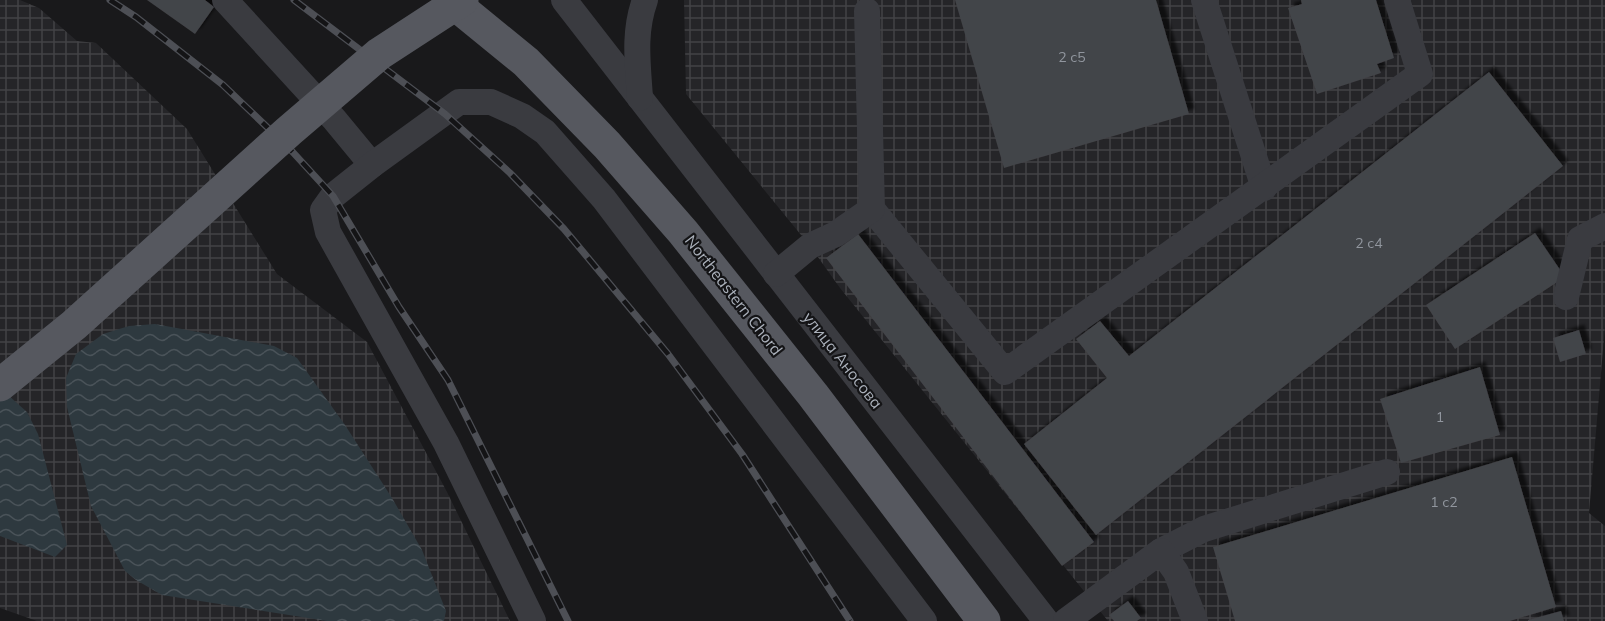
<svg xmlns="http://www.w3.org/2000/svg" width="1605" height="621" viewBox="0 0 1605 621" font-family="Mulish,sans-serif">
  <defs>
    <pattern id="industrial-grid" width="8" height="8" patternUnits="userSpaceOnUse" patternTransform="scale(1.5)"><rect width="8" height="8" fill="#252528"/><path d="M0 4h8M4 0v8" fill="none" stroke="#424245"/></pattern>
    <pattern id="water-waves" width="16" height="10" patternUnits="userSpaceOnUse" patternTransform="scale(1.5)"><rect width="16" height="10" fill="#2e393f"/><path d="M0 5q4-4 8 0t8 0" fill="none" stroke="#4a5359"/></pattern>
    <filter id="shadow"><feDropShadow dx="5.5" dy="-5.5" stdDeviation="1.5" flood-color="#0009"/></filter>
  </defs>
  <rect width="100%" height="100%" fill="#19191b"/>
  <g fill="url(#industrial-grid)">
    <path d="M0,0H20L39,8L77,41L96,43L187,129L277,274L367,342L447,492L510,621H37L0,608Z"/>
    <path d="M684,0H1605V326L1589,513L1605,526V621H1108L840,288L810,246L686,94Z"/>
  </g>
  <g fill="url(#water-waves)">
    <path d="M155,324L274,346L297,358L345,425L392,498L422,550L446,611L444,621H327L162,595L136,580L125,571L91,506L67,407L66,378L76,354L103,334L129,326Z"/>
    <path d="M0,395L9,396L27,412L38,434L67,545L55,557L0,536Z"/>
  </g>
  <g fill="#434448" filter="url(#shadow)">
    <path d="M147,0H205L214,7L195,34Z"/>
    <path d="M955,0H1156L1189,114L1004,168Z"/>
    <path d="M1301,0H1376L1394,58L1377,64L1381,73L1317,94L1288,8L1302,4Z"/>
    <path d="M1489,72L1563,166L1096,535L1024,444L1107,378L1076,339L1100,321L1129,356Z"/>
    <path d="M1535,233L1565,277L1455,349L1426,305Z"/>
    <path d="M858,234L1094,542L1062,566L826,258Z"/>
    <path d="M1579,330L1586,354L1560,362L1553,338Z"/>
    <path d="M1480,367L1500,435L1401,463L1380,399Z"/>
    <path d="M1512,457L1556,607L1510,621H1235L1213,547Z"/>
    <path d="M1128,601L1141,618L1137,621H1114L1109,615Z"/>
    <path d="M1561,611L1564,621H1528V620Z"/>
  </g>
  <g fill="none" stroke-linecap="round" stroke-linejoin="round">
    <g stroke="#3a3b40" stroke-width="26">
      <path d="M225,0L334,119L372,165"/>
      <path d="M564,0L1046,621"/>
      <path d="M1204,0L1264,188"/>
      <path d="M640,98C638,65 633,33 645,0"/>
      <path d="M872,209L1005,372L1420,74L1397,0"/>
      <path d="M776,274L810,246L836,234L872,209L867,11"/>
      <path d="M1566,297L1580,239L1605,226"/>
      <path d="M1161,551L1204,529L1387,472"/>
      <path d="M533,621L446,443L328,232L323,210L333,196L372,165L459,102H491L522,116L545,132L604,199L924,621"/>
      <path d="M1066,621L1161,551L1176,572L1195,621"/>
    </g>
    <path stroke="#56585f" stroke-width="33" d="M450,0L526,62L607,145L683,232L813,395L984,621"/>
    <g stroke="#4d4f55" stroke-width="7">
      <g id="rail">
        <path d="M110,0L136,17L223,85L289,148L333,196L399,307L448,380L568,621"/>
        <path d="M294,0L445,114L510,173L564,229L668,354L742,454L850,621"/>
      </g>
    </g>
    <use href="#rail" stroke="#141416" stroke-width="4.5" stroke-dasharray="14" stroke-linecap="butt"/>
    <path stroke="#56585f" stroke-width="33" d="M0,385L74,325L289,131L379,54L462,0"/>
  </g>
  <g text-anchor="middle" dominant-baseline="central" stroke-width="4.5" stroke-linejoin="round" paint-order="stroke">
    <g font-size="14" fill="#91969e">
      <text x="1072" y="57">2 с5</text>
      <text x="1369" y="243">2 с4</text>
      <text x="1440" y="417">1</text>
      <text x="1444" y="502">1 с2</text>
    </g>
    <g font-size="16" fill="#abb1bb" stroke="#141416">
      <text transform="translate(734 295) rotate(52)">Northeastern Chord</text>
      <text transform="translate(843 360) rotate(52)">улица Аносова</text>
    </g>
  </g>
</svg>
